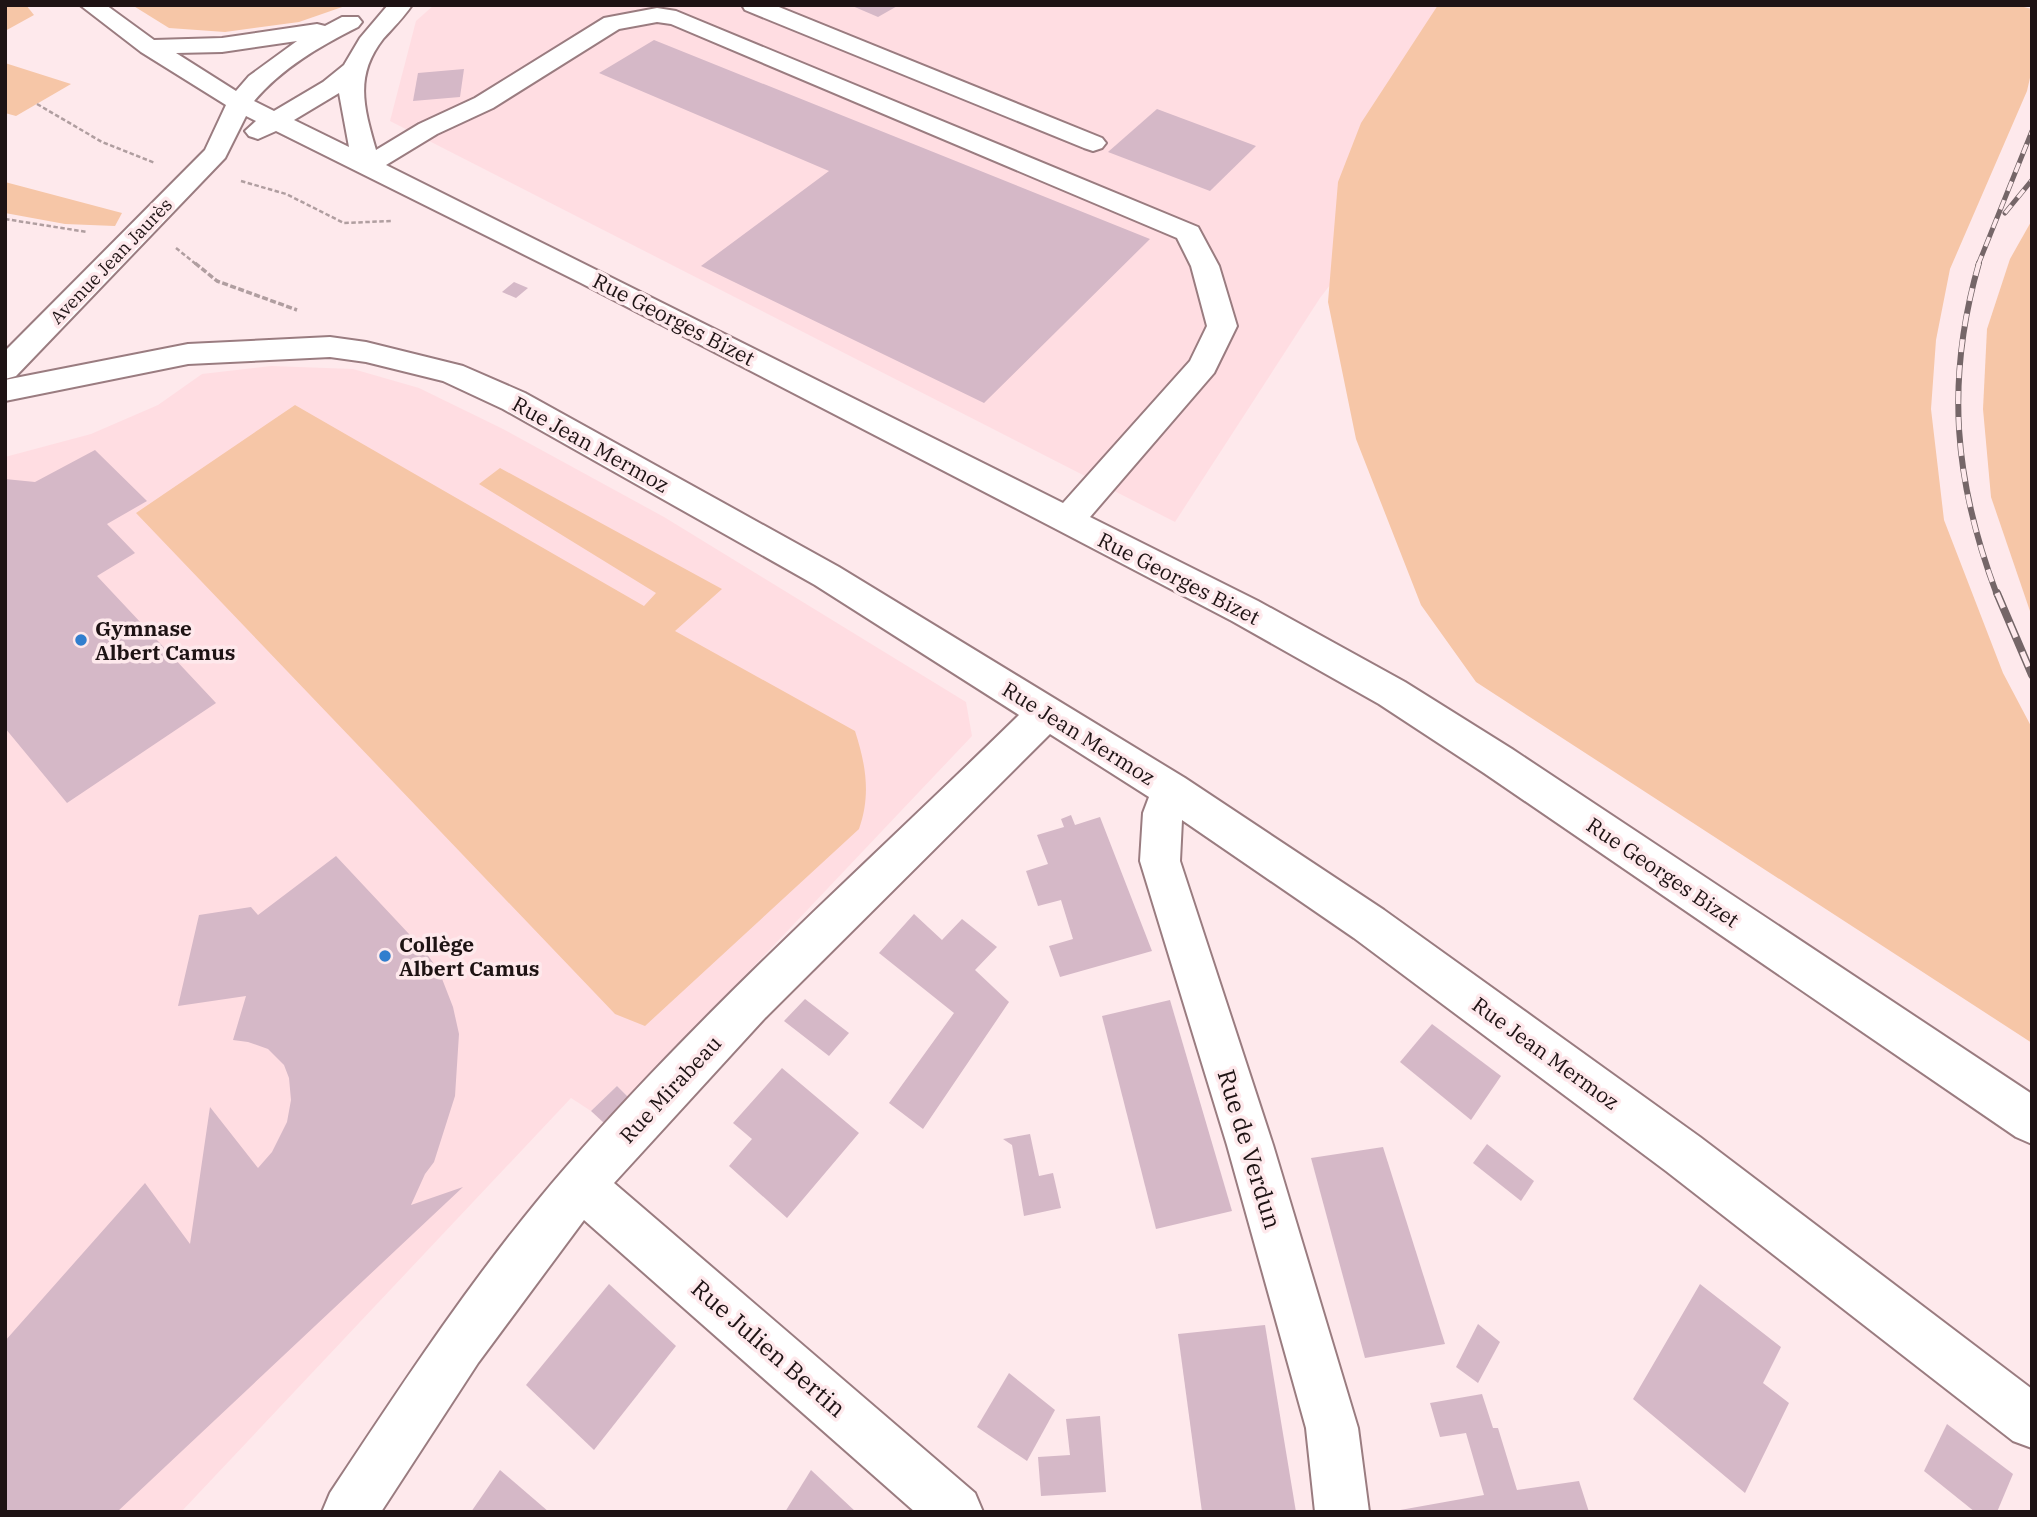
<svg xmlns="http://www.w3.org/2000/svg" width="2037" height="1517" viewBox="0 0 2037 1517" font-family="'IBM Plex Serif',serif">
  <rect width="100%" height="100%" fill="#fee9ec"/>
  <g fill="#ffdde2">
    <path d="M434,5H1544L1320,298L1175,522L390,121L416,21Z"/>
    <path d="M271,366L353,369L419,388L503,429L664,517L966,702L972,736L629,1098L617,1086L591,1111L571,1098L181,1512H5V457L91,434L158,405L202,374Z"/>
  </g>
  <g fill="#f6c6a7">
    <path d="M5,5H26L34,15L5,31Z"/>
    <path d="M132,5H348L299,22L225,32L169,28Z"/>
    <path d="M1438,5H2016L2032,9V69L2027,91L1950,269L1936,340L1931,409L1944,520L2003,673L2032,728V1043L1476,682L1421,605L1356,439L1328,302L1338,182L1361,123Z"/>
    <path d="M5,63L71,84L16,116L5,113Z"/>
    <path d="M5,182L122,213L115,226L65,224L5,213Z"/>
    <path d="M2032,220V617L1991,497L1983,409L1987,329L2010,259Z"/>
    <path d="M295,405L644,606L656,593L479,484L500,468L722,589L675,631L855,731C866,765 871,795 859,829L645,1026L615,1014L136,513Z"/>
  </g>
  <g fill="#d5b8c7">
    <path d="M850,5H899L878,17Z"/>
    <path d="M654,40L1150,239L984,403L701,266L829,171L599,73Z"/>
    <path d="M464,69L460,97L413,101L418,73Z"/>
    <path d="M1157,109L1256,146L1210,191L1108,152Z"/>
    <path d="M514,282L528,288L516,298L502,292Z"/>
    <path d="M95,450L147,501L107,524L135,553L97,576L216,703L67,803L5,728V479L35,482Z"/>
    <path d="M1071,815L1075,825L1100,817L1152,951L1060,977L1049,946L1073,939L1061,900L1038,906L1026,871L1048,864L1037,835L1064,827L1061,819Z"/>
    <path d="M336,856L424,950L439,971L453,1007L459,1034L455,1096L434,1162L425,1174L411,1205L463,1187L117,1512H5V1341L145,1183L190,1244L210,1107L258,1168L272,1152L287,1122L291,1100L289,1078L284,1065L268,1049L248,1042L233,1040L246,996L178,1006L199,915L251,907L258,915Z"/>
    <path d="M914,914L942,940L962,919L997,947L975,970L1009,1002L923,1129L889,1103L954,1013L879,953Z"/>
    <path d="M805,999L849,1033L829,1056L784,1021Z"/>
    <path d="M1170,1000L1232,1211L1156,1229L1102,1016Z"/>
    <path d="M1432,1024L1501,1076L1471,1120L1400,1062Z"/>
    <path d="M782,1068L859,1133L787,1218L729,1166L752,1139L733,1123Z"/>
    <path d="M617,1086L629,1098L604,1123L591,1111Z"/>
    <path d="M1030,1134L1039,1176L1053,1173L1061,1208L1024,1216L1012,1145L1003,1139Z"/>
    <path d="M1487,1144L1534,1181L1521,1201L1473,1163Z"/>
    <path d="M1383,1147L1445,1344L1365,1358L1311,1158Z"/>
    <path d="M609,1284L676,1346L594,1450L526,1385Z"/>
    <path d="M1700,1284L1781,1347L1763,1383L1789,1403L1745,1493L1633,1399Z"/>
    <path d="M1478,1324L1500,1342L1478,1383L1456,1367Z"/>
    <path d="M1265,1325L1296,1512H1202L1178,1334Z"/>
    <path d="M1009,1373L1055,1410L1027,1461L977,1427Z"/>
    <path d="M1482,1394L1493,1428H1498L1517,1490L1579,1481L1589,1512H1389L1484,1495L1466,1433L1440,1437L1430,1403Z"/>
    <path d="M1100,1416L1106,1492L1041,1496L1038,1457L1070,1455L1066,1419Z"/>
    <path d="M1947,1424L2013,1474L1997,1512H1975L1924,1471Z"/>
    <path d="M500,1470L549,1512H471Z"/>
    <path d="M811,1470L856,1512H785Z"/>
  </g>
  <g fill="none" stroke-linecap="round" stroke-linejoin="round">
    <g stroke="#9a7c80" stroke-width="4">
      <g id="minor">
        <path d="M80,5H106L154,40L222,38L317,24L325,26L342,17H358L362,22L358,27C320,46 282,68 254,101L274,111L323,82L344,65L360,38L388,5H412C404,17 393,28 383,39C354,76 364,108 376,150L419,124L475,98L604,18L657,8L676,11L1198,227L1219,266L1237,326L1214,373L1090,517L1258,601L1405,682L1512,749L2032,1094V1144L2016,1137L1484,773L1379,704L1232,621L1056,529L581,283L276,131L258,139L249,136L245,131L256,121L246,116L225,158L16,376L5,379V351L205,150L226,105L141,52ZM657,22L671,24L1177,238L1191,266L1207,326L1190,361L1063,503L386,165L437,134L493,108L619,29ZM297,41L249,76L236,91L176,53L222,52ZM339,93L349,147L294,120Z"/>
        <path d="M742,5H774L1102,138L1106,143L1102,148L1093,151L1084,148L745,10Z"/>
        <path d="M330,337L366,342L463,366L525,393L839,567L1185,778L1384,910L1700,1137L2032,1389V1448L2013,1441L1666,1171L1354,938L1182,820L1180,861L1273,1145L1358,1428L1369,1512H1315L1306,1428L1227,1145L1140,861L1143,813L1149,797L1050,734L765,1018L614,1183L975,1493L983,1512H915L584,1220L478,1363L381,1512H322L330,1493C404,1381 478,1268 566,1167C706,1006 867,864 1019,715L815,585L503,409L443,381L366,362L330,357L188,364L5,401V380L188,344Z"/>
      </g>
    </g>
    <g stroke="#b09ea0" stroke-width="2.5" stroke-dasharray="4.5 2.5" stroke-linecap="butt">
      <path d="M37,104L102,142L155,163"/>
      <path d="M241,181L286,194L344,223L391,221"/>
      <path d="M5,219L87,232"/>
      <path d="M176,248L197,265"/>
    </g>
    <path stroke="#b09ea0" stroke-width="3.5" stroke-dasharray="6 2.5" stroke-linecap="butt" d="M195,263L217,281L297,310"/>
    <use href="#minor" fill="#fff" fill-rule="evenodd"/>
    <g stroke="#756668" stroke-width="5">
      <g id="rail-far2">
        <path d="M2005,213L2032,180"/>
        <path d="M1978,265L2032,131"/>
      </g>
    </g>
    <g stroke="#756668" stroke-width="6">
      <path id="rail-far1" d="M1979,263C1945,381 1954,481 1997,595"/>
    </g>
    <g stroke="#756668" stroke-width="8">
      <path id="rail" d="M1997,593L2032,675"/>
    </g>
    <use href="#rail-far2" stroke="#fee9ec" stroke-width="3.5" stroke-dasharray="10" stroke-linecap="butt"/>
    <use href="#rail-far1" stroke="#fee9ec" stroke-width="4.5" stroke-dasharray="13" stroke-linecap="butt"/>
    <use href="#rail" stroke="#fee9ec" stroke-width="5" stroke-dasharray="16" stroke-linecap="butt"/>
  </g>
  <g fill="#317ece" stroke="#fee9ec" stroke-width="2.5">
    <circle cx="81" cy="640" r="7"/>
    <circle cx="385" cy="956" r="7"/>
  </g>
  <g text-anchor="middle" dominant-baseline="central" stroke-width="7" stroke-linejoin="round" paint-order="stroke">
    <g font-size="18" fill="#1e1314" stroke="#fee9ec">
      <text transform="translate(111 261) rotate(-46)">Avenue Jean Jaurès</text>
    </g>
    <g font-size="21" fill="#1e1314" stroke="#fee9ec">
      <text transform="translate(674 319) rotate(27)">Rue Georges Bizet</text>
      <text transform="translate(591 444) rotate(29)">Rue Jean Mermoz</text>
      <text transform="translate(1179 578) rotate(27)">Rue Georges Bizet</text>
      <text transform="translate(1079 733) rotate(32)">Rue Jean Mermoz</text>
      <text transform="translate(1663 872) rotate(34)">Rue Georges Bizet</text>
      <text transform="translate(1546 1053) rotate(36)">Rue Jean Mermoz</text>
      <text transform="translate(670 1089) rotate(-47)">Rue Mirabeau</text>
    </g>
    <g font-size="21" font-weight="bold" fill="#1e1314" stroke="#fee9ec" text-anchor="start">
      <text x="95" y="628">Gymnase<tspan x="95" dy="24">Albert Camus</tspan></text>
      <text x="399" y="944">Collège<tspan x="399" dy="24">Albert Camus</tspan></text>
    </g>
    <g font-size="24" fill="#1e1314" stroke="#fee9ec">
      <text transform="translate(1250 1149) rotate(73)">Rue de Verdun</text>
      <text transform="translate(769 1348) rotate(41)">Rue Julien Bertin</text>
    </g>
  </g>
  <rect width="2037" height="1517" fill="none" stroke="#1e1314" stroke-width="14"/>
</svg>
